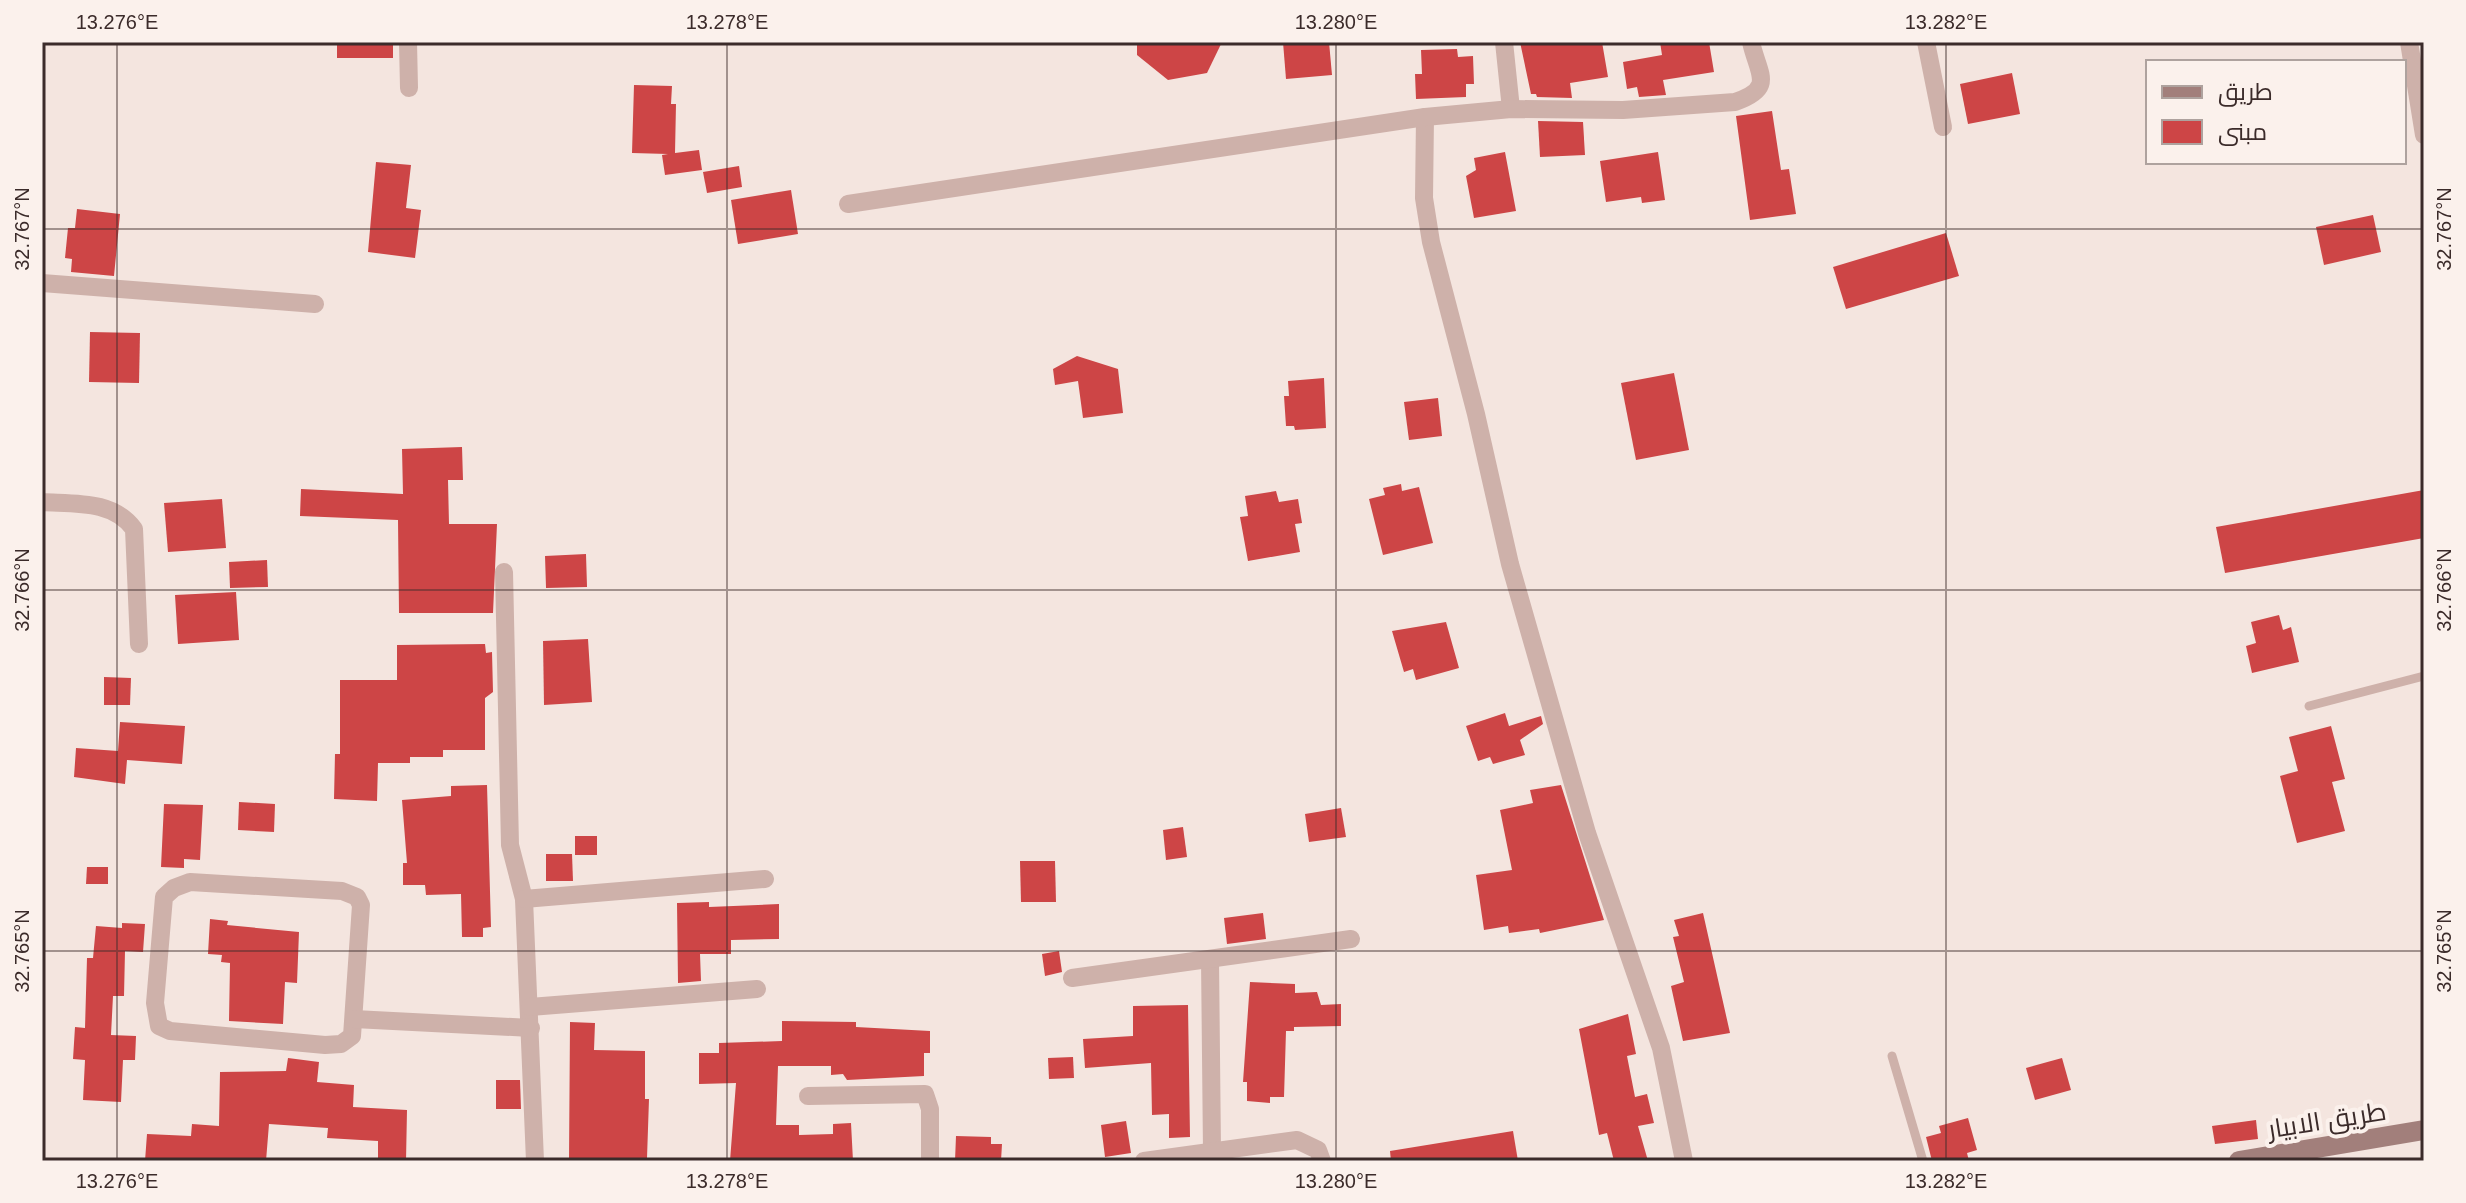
<svg xmlns="http://www.w3.org/2000/svg" width="2466" height="1203" viewBox="0 0 2466 1203" font-family="Arial,Cairo,sans-serif">
  <rect width="100%" height="100%" fill="#f4e5df"/>
  <g fill="#cd4546">
    <rect x="337" y="42" width="56" height="16"/>
    <path d="M1137,42H1222L1207,73L1168,80L1137,55Z"/>
    <path d="M1283,42H1329L1332,75L1286,79Z"/>
    <path d="M1520,42H1602L1608,77L1570,83L1572,98L1537,97L1536,94H1531Z"/>
    <path d="M1660,42H1709L1714,72L1663,80L1666,95L1639,97L1637,87L1627,89L1623,62L1662,55Z"/>
    <path d="M1457,49L1458,57L1473,56L1474,84H1466V97L1416,99L1415,74H1422L1421,50Z"/>
    <path d="M2012,73L2020,114L1968,124L1960,84Z"/>
    <path d="M634,85L672,86L671,104H676L675,153L699,150L702,170L665,175L662,155L668,154L632,153Z"/>
    <path d="M1772,111L1781,170L1789,169L1796,214L1750,220L1736,116Z"/>
    <path d="M1538,121L1583,122L1585,155L1540,157Z"/>
    <path d="M1505,152L1516,211L1474,218L1466,176L1476,170L1474,158Z"/>
    <path d="M1658,152L1665,200L1642,203L1641,197L1606,202L1600,161Z"/>
    <path d="M376,162L411,165L406,208L421,210L415,258L368,252Z"/>
    <path d="M739,166L742,187L707,193L703,172Z"/>
    <path d="M791,190L798,234L738,244L731,200Z"/>
    <path d="M77,209L120,214L114,276L71,272L72,259L65,258L68,228H75Z"/>
    <path d="M2373,215L2381,252L2324,265L2316,227Z"/>
    <path d="M1946,233L1959,276L1846,309L1833,267Z"/>
    <path d="M90,332L140,333L139,383L89,382Z"/>
    <path d="M1077,356L1118,369L1123,413L1083,418L1078,381L1055,385L1053,369Z"/>
    <path d="M1674,373L1689,450L1636,460L1621,383Z"/>
    <path d="M1324,378L1326,428L1295,430L1294,426H1286L1284,396H1289L1288,381Z"/>
    <path d="M1438,398L1442,436L1409,440L1404,402Z"/>
    <path d="M462,447L463,480H448L449,524H497L493,613H399L398,520L300,516L301,489L403,494L402,449Z"/>
    <path d="M1401,484L1402,491L1419,487L1433,543L1383,555L1369,499L1385,495L1383,488Z"/>
    <path d="M2424,490V538L2225,573L2216,527Z"/>
    <path d="M1276,491L1279,502L1298,499L1302,523L1295,524L1300,552L1248,561L1240,517L1248,516L1245,496Z"/>
    <path d="M222,499L226,548L168,552L164,503Z"/>
    <path d="M586,554L587,587L546,588L545,556Z"/>
    <path d="M267,560L268,587L230,588L229,562Z"/>
    <path d="M236,592L239,640L178,644L175,595Z"/>
    <path d="M2279,615L2283,630L2291,627L2299,662L2252,673L2246,646L2256,643L2251,622Z"/>
    <path d="M1446,622L1459,668L1416,680L1413,669L1404,672L1392,631Z"/>
    <path d="M588,639L592,702L544,705L543,641Z"/>
    <path d="M485,644L486,653L492,652L493,692L485,698V750H443V757H410V763H378L377,801L334,799L335,754H340V680H397V645Z"/>
    <path d="M104,677L131,678L130,705H104Z"/>
    <path d="M1505,713L1509,726L1541,716L1543,724L1520,740L1525,755L1493,764L1490,757L1478,761L1466,726Z"/>
    <path d="M120,722L185,726L182,764L127,760L125,784L74,777L76,748L118,751Z"/>
    <path d="M2331,726L2345,779L2332,782L2345,831L2297,843L2280,776L2298,771L2289,737Z"/>
    <path d="M487,785L491,927L483,928V937H462L461,894L426,895L425,885H403V863H407L402,800L451,796V786Z"/>
    <path d="M1561,785L1604,920L1540,933L1539,929L1509,933L1508,926L1484,930L1476,875L1512,870L1500,810L1533,803L1530,790Z"/>
    <path d="M239,802L275,804L274,832L238,830Z"/>
    <path d="M164,804L203,805L200,860L184,859V868L161,867Z"/>
    <path d="M1341,808L1346,837L1309,842L1305,814Z"/>
    <path d="M1183,827L1187,857L1166,860L1163,830Z"/>
    <rect x="575" y="836" width="22" height="19"/>
    <path d="M546,854H572L573,881H546Z"/>
    <path d="M1020,861H1055L1056,902H1021Z"/>
    <path d="M87,867H108V884H86Z"/>
    <path d="M709,902V907L779,904V939L731,940V954H700L701,981L678,983L677,903Z"/>
    <path d="M1263,913L1266,939L1227,944L1224,918Z"/>
    <path d="M1703,913L1730,1033L1683,1041L1671,986L1684,982L1673,937L1679,936L1674,920Z"/>
    <path d="M210,919L228,921L227,925L299,932L297,983L285,982L283,1024L229,1021L230,963L221,962L222,955L208,954Z"/>
    <path d="M122,923L145,924L143,952L125,951L124,996H113L111,1035L136,1036L135,1060H123L121,1102L83,1100L85,1060L73,1059L75,1027L85,1028L87,958H93L96,926L122,928Z"/>
    <path d="M1059,951L1062,972L1045,976L1042,954Z"/>
    <path d="M1250,982L1295,984V993L1317,992L1321,1005L1341,1004V1026L1294,1027V1031H1286L1284,1097H1270V1103L1247,1101V1082H1243Z"/>
    <path d="M1188,1005L1190,1137L1169,1138V1114L1152,1115L1151,1063L1085,1068L1083,1039L1133,1036V1006Z"/>
    <path d="M1628,1014L1636,1054L1627,1056L1635,1097L1647,1094L1654,1123L1638,1126L1648,1161H1614L1607,1133L1599,1135L1579,1029Z"/>
    <path d="M782,1021L856,1022V1027L930,1031V1053H924V1076L847,1080L843,1074L831,1075V1066H778L776,1125H799V1135L833,1134V1124L851,1123L853,1161H730L736,1083L699,1084V1053H719V1043L782,1041Z"/>
    <path d="M570,1022L595,1023L594,1050L645,1051V1099H649L647,1158L569,1161Z"/>
    <path d="M1073,1057L1074,1078L1049,1079L1048,1058Z"/>
    <path d="M288,1058L319,1062L317,1082L354,1085L353,1107L407,1110L406,1161H378V1141L327,1138L328,1128L269,1124L266,1161H145L147,1134L191,1136L192,1124L219,1126L220,1072L286,1071Z"/>
    <path d="M2062,1058L2071,1090L2035,1100L2026,1068Z"/>
    <path d="M496,1080H520L521,1109H496Z"/>
    <path d="M1968,1118L1977,1150L1967,1153L1969,1161H1932L1926,1137L1941,1133L1939,1126Z"/>
    <path d="M2256,1120L2258,1139L2215,1144L2212,1126Z"/>
    <path d="M1126,1121L1131,1153L1105,1157L1101,1125Z"/>
    <path d="M1513,1131L1518,1161H1391L1390,1151Z"/>
    <path d="M956,1136L991,1137V1144H1002L1001,1161H955Z"/>
  </g>
  <g fill="none" stroke-linecap="round" stroke-linejoin="round">
    <g stroke="#ceb1aa" stroke-width="9">
      <path d="M2309,706L2424,676"/>
      <path d="M1892,1056L1923,1161"/>
    </g>
    <g stroke="#ceb1aa" stroke-width="18">
      <path d="M408,42L409,88"/>
      <path d="M1504,42L1511,109"/>
      <path d="M1926,42L1943,127"/>
      <path d="M2409,42L2424,135"/>
      <path d="M1425,117L1424,198L1431,242L1476,414L1510,564L1587,833L1661,1048L1684,1161"/>
      <path d="M848,204L1425,117L1511,109L1623,110L1735,102C1776,88 1758,74 1751,42"/>
      <path d="M42,283L315,304"/>
      <path d="M42,502C75,504 113,500 134,529L139,644"/>
      <path d="M504,572L510,845L524,899L535,1161"/>
      <path d="M190,882L342,891L357,897L361,905L352,1036L341,1044L325,1045L170,1031L159,1026L155,1003L164,897L174,888Z"/>
      <path d="M524,899L765,879"/>
      <path d="M1210,959L1212,1152"/>
      <path d="M1072,978L1351,939"/>
      <path d="M530,1007L757,989"/>
      <path d="M354,1019L531,1028"/>
      <path d="M808,1096L925,1094L930,1109V1161"/>
      <path d="M1144,1161L1297,1140L1318,1150L1322,1161"/>
    </g>
    <path stroke="#a27f7b" stroke-width="20" d="M2239,1161L2424,1130"/>
  </g>
  <path fill="none" stroke="#3b2b2a" stroke-width="2" stroke-opacity="0.45" d="M117,42V1161M727,42V1161M1336,42V1161M1946,42V1161M42,229H2424M42,590H2424M42,951H2424"/>
  <g text-anchor="middle" dominant-baseline="central" stroke-width="8" stroke-linejoin="round" paint-order="stroke">
    <g font-size="26" fill="#3b2b2a" stroke="#fbf1ec">
      <text transform="translate(2327 1120) rotate(-9)">طريق الابيار</text>
    </g>
  </g>
  <rect width="2466" height="1203" fill="none" stroke="#fbf1ec" stroke-width="88"/>
  <rect x="2146" y="60" width="260" height="104" fill="#fbf1ec" stroke="#aea29e" stroke-width="2"/>
  <rect x="2162" y="86" width="40" height="12" fill="#a27f7b" stroke="#aea29e" stroke-width="2"/>
  <text x="2218" y="100" font-size="24" fill="#3b2b2a">طريق</text>
  <rect x="2162" y="120" width="40" height="24" fill="#cd4546" stroke="#aea29e" stroke-width="2"/>
  <text x="2218" y="140" font-size="24" fill="#3b2b2a">مبنى</text>
  <rect x="44" y="44" width="2378" height="1115" fill="none" stroke="#3b2b2a" stroke-width="3"/>
  <g font-size="20" text-anchor="middle" fill="#3b2b2a">
    <text x="117" y="29">13.276°E</text>
    <text x="727" y="29">13.278°E</text>
    <text x="1336" y="29">13.280°E</text>
    <text x="1946" y="29">13.282°E</text>
    <text transform="translate(22 229) rotate(-90)" y="7">32.767°N</text>
    <text transform="translate(2444 229) rotate(-90)" y="7">32.767°N</text>
    <text transform="translate(22 590) rotate(-90)" y="7">32.766°N</text>
    <text transform="translate(2444 590) rotate(-90)" y="7">32.766°N</text>
    <text transform="translate(22 951) rotate(-90)" y="7">32.765°N</text>
    <text transform="translate(2444 951) rotate(-90)" y="7">32.765°N</text>
    <text x="117" y="1188">13.276°E</text>
    <text x="727" y="1188">13.278°E</text>
    <text x="1336" y="1188">13.280°E</text>
    <text x="1946" y="1188">13.282°E</text>
  </g>
</svg>
